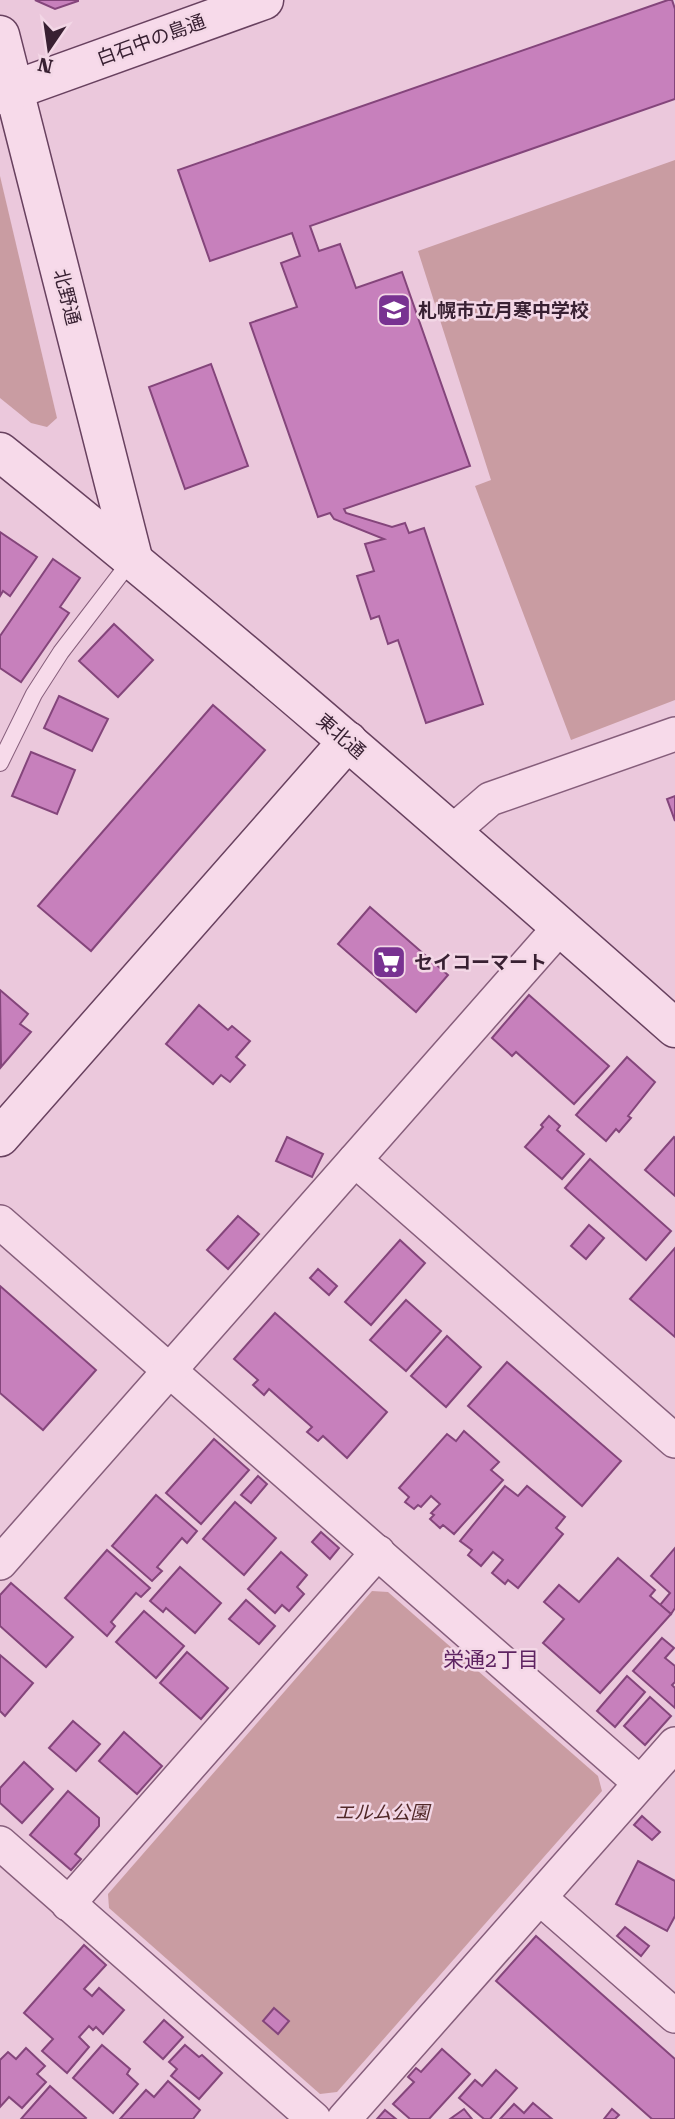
<svg xmlns="http://www.w3.org/2000/svg" width="675" height="2119" viewBox="0 0 675 2119" font-family="'Roboto Serif','Noto Sans JP',serif">
  <rect width="100%" height="100%" fill="#ebc8dc"/>
  <g fill="#c99ca2">
    <path d="M675,160V700L571,740L475,486L491,480L418,251Z"/>
    <path d="M0,176L57,418L47,427L31,423L0,398Z"/>
    <path d="M372,1591L388,1592L598,1776L602,1791L337,2092L320,2094L109,1908L108,1894Z"/>
  </g>
  <g fill="#c780bc" stroke="#84457b" stroke-width="2">
    <path d="M35,0H78V1L55,9Z"/>
    <path d="M668,0H672L675,9V99L310,226L319,251L340,244L356,288L402,272L470,466L344,509L346,513L392,527L405,523L409,533L424,528L483,704L426,723L398,640L388,644L379,616L371,619L357,576L374,571L365,544L384,539L334,519L330,513L318,517L250,323L297,307L281,263L300,256L292,233L210,261L178,170Z"/>
    <path d="M211,364L248,466L185,489L149,387Z"/>
    <path d="M0,532L37,557L10,596L3,591L0,596Z"/>
    <path d="M53,559L80,578L60,607L69,613L21,682L0,668V636Z"/>
    <path d="M114,624L153,660L118,697L79,661Z"/>
    <path d="M59,696L108,719L92,751L44,728Z"/>
    <path d="M213,705L265,750L91,951L38,906Z"/>
    <path d="M31,752L75,770L57,814L12,796Z"/>
    <path d="M675,796V821L667,799Z"/>
    <path d="M370,907L448,975L416,1012L338,944Z"/>
    <path d="M0,990L28,1014L20,1024L31,1032L1,1067Z"/>
    <path d="M529,995L609,1066L574,1104L516,1052L512,1056L492,1038Z"/>
    <path d="M199,1005L228,1030L232,1026L250,1041L236,1057L245,1065L230,1082L221,1075L213,1084L166,1044Z"/>
    <path d="M627,1057L655,1082L628,1116L631,1118L619,1132L616,1129L606,1141L576,1115Z"/>
    <path d="M549,1116L560,1126L557,1130L584,1154L562,1179L525,1147L543,1127L541,1125Z"/>
    <path d="M287,1137L323,1154L312,1177L276,1161Z"/>
    <path d="M674,1137L675,1138V1196L645,1170Z"/>
    <path d="M590,1159L671,1231L646,1260L565,1188Z"/>
    <path d="M238,1216L259,1234L228,1269L207,1250Z"/>
    <path d="M589,1225L604,1238L586,1259L571,1246Z"/>
    <path d="M400,1240L425,1263L371,1325L345,1302Z"/>
    <path d="M675,1248V1337L630,1299Z"/>
    <path d="M318,1269L337,1286L329,1295L310,1278Z"/>
    <path d="M0,1286L96,1370L43,1430L0,1393Z"/>
    <path d="M406,1300L441,1331L406,1371L370,1340Z"/>
    <path d="M275,1313L387,1412L347,1458L323,1436L318,1441L307,1432L312,1427L269,1389L264,1395L253,1385L258,1380L234,1359Z"/>
    <path d="M447,1336L481,1367L446,1407L411,1376Z"/>
    <path d="M507,1362L621,1461L582,1506L468,1406Z"/>
    <path d="M464,1431L499,1462L491,1470L503,1480L454,1534L443,1525L440,1528L430,1519L434,1515L431,1513L440,1504L431,1496L421,1507L418,1505L414,1509L405,1502L409,1497L399,1488L447,1434L456,1441Z"/>
    <path d="M214,1439L249,1470L201,1524L166,1493Z"/>
    <path d="M258,1476L267,1484L251,1503L241,1495Z"/>
    <path d="M505,1486L518,1496L527,1486L565,1517L556,1528L563,1534L518,1588L508,1580L505,1584L492,1573L503,1560L493,1552L481,1566L468,1555L472,1550L460,1541Z"/>
    <path d="M156,1495L197,1531L187,1543L182,1538L157,1567L162,1571L152,1581L112,1546Z"/>
    <path d="M235,1502L276,1538L244,1575L203,1539Z"/>
    <path d="M321,1532L339,1548L330,1559L312,1542Z"/>
    <path d="M675,1548V1608L671,1614L660,1605L670,1593L651,1576Z"/>
    <path d="M107,1550L150,1588L141,1597L136,1593L111,1622L115,1626L107,1636L65,1598Z"/>
    <path d="M281,1552L307,1575L297,1587L304,1594L289,1611L282,1605L275,1613L248,1589Z"/>
    <path d="M618,1558L655,1590L650,1596L671,1614L600,1693L543,1643L564,1619L544,1602L559,1585L579,1602Z"/>
    <path d="M180,1567L221,1603L195,1633L166,1608L163,1612L150,1601Z"/>
    <path d="M11,1583L73,1637L46,1667L0,1626V1595Z"/>
    <path d="M246,1600L275,1626L259,1644L229,1619Z"/>
    <path d="M144,1611L184,1646L156,1678L116,1642Z"/>
    <path d="M662,1638L674,1648L665,1658L675,1666V1682L672,1685L675,1688V1708L633,1671Z"/>
    <path d="M187,1652L228,1688L201,1719L160,1683Z"/>
    <path d="M0,1655L33,1683L5,1716L0,1711Z"/>
    <path d="M627,1676L645,1692L615,1727L597,1711Z"/>
    <path d="M650,1697L671,1716L645,1745L624,1726Z"/>
    <path d="M73,1721L100,1744L76,1771L49,1748Z"/>
    <path d="M124,1732L162,1766L137,1794L99,1761Z"/>
    <path d="M24,1762L53,1789L22,1823L0,1803V1788Z"/>
    <path d="M68,1791L99,1818V1826L75,1854L81,1859L71,1870L30,1835Z"/>
    <path d="M642,1816L660,1832L652,1840L634,1825Z"/>
    <path d="M638,1861L675,1881V1916L667,1931L616,1904Z"/>
    <path d="M625,1927L649,1946L641,1956L617,1936Z"/>
    <path d="M536,1936L675,2059V2119H652L496,1981Z"/>
    <path d="M84,1945L106,1965L84,1989L92,1996L99,1988L124,2010L103,2034L96,2027L93,2030L89,2026L79,2037L89,2047L67,2073L42,2051L53,2039L24,2013Z"/>
    <path d="M274,2008L289,2021L278,2034L263,2021Z"/>
    <path d="M164,2020L183,2037L163,2059L144,2042Z"/>
    <path d="M102,2045L130,2069L127,2074L138,2084L113,2113L73,2078Z"/>
    <path d="M185,2045L199,2057L202,2055L222,2073L199,2099L171,2076L177,2069L169,2062Z"/>
    <path d="M26,2048L45,2066L37,2074L46,2082L22,2108L9,2097L0,2107V2060L8,2052L16,2059Z"/>
    <path d="M442,2049L470,2074L429,2119H410L393,2104L414,2082L408,2077L416,2068L421,2072Z"/>
    <path d="M496,2070L517,2088L490,2119H484L459,2098L475,2080L482,2086Z"/>
    <path d="M168,2081L200,2110L193,2119H120L146,2090L154,2097Z"/>
    <path d="M50,2086L86,2118L85,2119H21Z"/>
    <path d="M533,2103L552,2119H500L514,2104L524,2113Z"/>
    <path d="M464,2109L472,2119H450Z"/>
    <path d="M612,2109L619,2115L615,2119H604Z"/>
    <path d="M385,2110L396,2119H377Z"/>
  </g>
  <g fill="none" stroke-linecap="round" stroke-linejoin="round">
    <g stroke="#865e7b" stroke-width="18">
      <path id="lane" d="M0,763L34,694L61,652L133,558"/>
    </g>
    <g stroke="#865e7b" stroke-width="36">
      <g id="street">
        <path d="M452,832L490,799L675,734"/>
        <path d="M355,1160L675,1441"/>
        <path d="M0,1222L640,1783"/>
        <path d="M0,1563L560,927"/>
        <path d="M0,1843L314,2119"/>
        <path d="M540,1898L675,2016"/>
        <path d="M68,1904L378,1552"/>
        <path d="M344,2119L675,1744"/>
      </g>
    </g>
    <g stroke="#68415f" stroke-width="41">
      <g id="secondary">
        <path d="M0,35L133,558"/>
        <path d="M0,95L264,0"/>
        <path d="M0,452C231,637 453,832 675,1028"/>
        <path d="M0,1137L348,741"/>
      </g>
    </g>
    <use href="#lane" stroke="#f7daea" stroke-width="16"/>
    <use href="#street" stroke="#f7daea" stroke-width="33"/>
    <use href="#secondary" stroke="#f7daea" stroke-width="38"/>
  </g>
  <defs>
    <g id="school-square" transform="scale(1.75)"><rect x="-9" y="-9" width="18" height="18" rx="4" fill="#783291" stroke="#f3d7e6"/><path d="M0-5L7-2L0 1L-7-2ZM-4 1L0 2.5L4 1V4Q0 6-4 4Z" fill="#fff"/></g>
    <g id="supermarket-square" transform="scale(1.75)"><rect x="-9" y="-9" width="18" height="18" rx="4" fill="#783291" stroke="#f3d7e6"/><path d="M-6-5.5h2.5l.6 2H6L4.5 2H-2.5L-4.4-4H-6ZM-1.5 3.2a1.3 1.3 0 1 0 .1 0ZM3 3.2a1.3 1.3 0 1 0 .1 0Z" fill="#fff"/></g>
  </defs>
  <g fill-rule="evenodd">
    <use href="#school-square" x="394" y="310"/>
    <use href="#supermarket-square" x="389" y="962"/>
  </g>
  <g text-anchor="middle" dominant-baseline="central" stroke-width="5" stroke-linejoin="round" paint-order="stroke">
    <g font-size="19" fill="#382032" stroke="#f3d7e6">
      <text transform="translate(151 40) rotate(-20)">白石中の島通</text>
      <text transform="translate(67 297) rotate(76)">北野通</text>
      <text transform="translate(341 736) rotate(41)">東北通</text>
    </g>
    <g font-size="19" font-weight="bold" fill="#382032" stroke="#f3d7e6" text-anchor="start">
      <text x="418" y="310">札幌市立月寒中学校</text>
      <text x="414" y="962">セイコーマート</text>
    </g>
    <g font-size="19" font-style="italic" fill="#522929" stroke="#f3d7e6">
      <text x="382" y="1812">エルム公園</text>
    </g>
    <g font-size="21" fill="#5e2361" stroke="#f3d7e6">
      <text x="491" y="1660">栄通2丁目</text>
    </g>
  </g>
  <g transform="translate(49 49) rotate(193)" stroke="#f3d7e6" stroke-width="5" paint-order="stroke">
  <path d="M0-5L12 26L0 18L-12 26Z" fill="#382032"/>
  <text y="-10" font-size="19" font-weight="bold" text-anchor="middle" fill="#382032">N</text>
  </g>
</svg>
